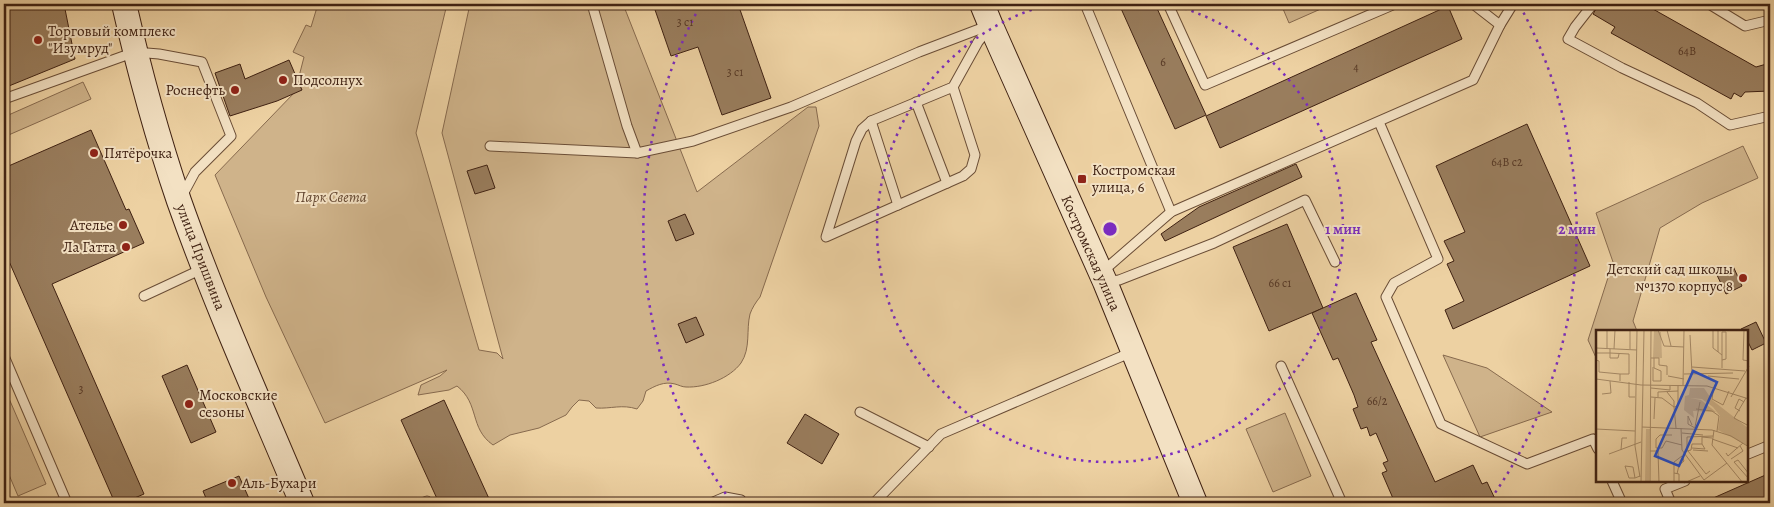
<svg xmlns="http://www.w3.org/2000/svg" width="1774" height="507" viewBox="0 0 1774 507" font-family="Alegreya,serif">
  <rect width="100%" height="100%" fill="#edd1a2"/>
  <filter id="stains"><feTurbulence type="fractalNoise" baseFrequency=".004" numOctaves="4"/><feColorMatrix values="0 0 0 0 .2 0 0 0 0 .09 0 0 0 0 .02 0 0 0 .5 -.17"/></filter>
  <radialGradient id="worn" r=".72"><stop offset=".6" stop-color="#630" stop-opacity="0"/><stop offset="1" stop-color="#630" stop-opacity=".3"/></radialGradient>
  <g fill="#cfb38a" stroke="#876a4e">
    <path d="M318,4H447L416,133L479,350L497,353L503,359L442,133L470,4H623L697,192L808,107H816L819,126L760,297C756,302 752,308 750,314C746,330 751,348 741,363C730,378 705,388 686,387C682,387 679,385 675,384C664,381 655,386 646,391L643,401L637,409C622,404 611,409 596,408L589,401L579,400L572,407L566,415L539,428L510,435L493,445C469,428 480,404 457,386L449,390L418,395L421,385L440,376L447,370L325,423L266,297L215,175L295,92L304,57L293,52L306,25L311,27Z"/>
    <path d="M1281,4H1332L1289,23Z"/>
    <path d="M83,82L91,99L4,137V117Z"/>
    <path d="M1743,146L1758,178L1702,203L1660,228L1633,321L1637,331H1598V362L1588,340L1613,262L1596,213Z"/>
    <path d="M1443,355L1487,368L1552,412L1480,437Z"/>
    <path d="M4,387L46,484L18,496L4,463Z"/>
    <path d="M1285,413L1311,476L1273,492L1246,429Z"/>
  </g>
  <g fill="#997d5d" stroke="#3f2112">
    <path d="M4,4H64L75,59L4,88Z"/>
    <path d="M653,4H738L771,98L722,115L698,47L671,56Z"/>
    <path d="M1119,4H1155L1206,115L1175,129Z"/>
    <path d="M1599,4H1644L1756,67L1770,63V91L1745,92L1741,97L1734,93L1731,99L1611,33L1615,27L1593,14Z"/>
    <path d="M1448,6L1462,39L1220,148L1206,116Z"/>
    <path d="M289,60L302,90L277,101L230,116L215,73L240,64L245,79Z"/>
    <path d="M1527,124L1590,266L1453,329L1445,310L1464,301L1447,264L1454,261L1444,241L1465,232L1436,166Z"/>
    <path d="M91,130L126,210L129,209L144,243L52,284L144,494L123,503H115L8,259L4,261V168Z"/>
    <path d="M1296,164L1302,177L1165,241L1161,234L1199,207Z"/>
    <path d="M487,165L495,188L475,194L467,171Z"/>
    <path d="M685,214L694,234L676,241L668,221Z"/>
    <path d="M1287,224L1323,308L1269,331L1233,247Z"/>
    <path d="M1733,266L1742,286L1726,294L1716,273Z"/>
    <path d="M1356,293L1377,340L1371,342L1435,482L1473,465L1482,484L1487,482L1497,503H1395L1382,473L1387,471L1383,463L1388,461L1376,433L1370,436L1367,427L1361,429L1353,409L1358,407L1354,395L1338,358L1333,360L1312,313Z"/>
    <path d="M696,317L704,335L686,343L678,324Z"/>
    <path d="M1756,322L1766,343L1752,350L1748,342V331H1742L1741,329Z"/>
    <path d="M187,365L216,432L191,443L162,376Z"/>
    <path d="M444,400L491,503H439L401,420Z"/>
    <path d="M805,414L839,434L822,464L787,443Z"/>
    <path d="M1770,473V503H1702Z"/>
    <path d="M239,476L251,503H208L203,491Z"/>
  </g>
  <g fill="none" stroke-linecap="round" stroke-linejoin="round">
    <g stroke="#6a4d36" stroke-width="11">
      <g id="lane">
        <path d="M592,4L627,126L637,153"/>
        <path d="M1085,4L1171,212"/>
        <path d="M1168,4L1205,85L1395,4"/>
        <path d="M1473,4L1500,25"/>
        <path d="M1593,4L1575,27L1568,39L1622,68L1697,103L1730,125L1770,116"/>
        <path d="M1709,4L1745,26L1770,20"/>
        <path d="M953,87L871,121L862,129L856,141L826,237L963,176L971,169L975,155L953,87L978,42L989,28"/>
        <path d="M4,99L135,52L159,54L202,62L231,136L195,172L181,198"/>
        <path d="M916,102L947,183"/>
        <path d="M871,121L898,205"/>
        <path d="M1379,122L1438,259L1394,283L1386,297L1441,424L1527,464L1593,439L1598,449"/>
        <path d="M490,146L637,153L693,141L791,107L919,52L990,25"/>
        <path d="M1102,272L1171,212L1473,80L1500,25L1513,4"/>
        <path d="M1105,282L1119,280L1214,243L1305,200L1335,262"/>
        <path d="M144,296L202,269"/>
        <path d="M4,356L67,503"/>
        <path d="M1281,366L1342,503"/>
        <path d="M860,412L929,447"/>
        <path d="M1748,454L1770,445"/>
        <path d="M1612,481L1622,503"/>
        <path d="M422,503L427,501"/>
        <path d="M711,503L725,497L741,500L743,503"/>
        <path d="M874,503L941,434L1132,352"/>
        <path d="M1671,503L1665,489L1685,481"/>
      </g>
    </g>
    <g stroke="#3f2112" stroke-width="26">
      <g id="secondary">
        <path d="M124,4C139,70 157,136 179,201C215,303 260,403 302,503"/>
        <path d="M982,4L991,26L1105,282L1195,503"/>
      </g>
    </g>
    <use href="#lane" stroke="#f3e1c3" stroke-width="9"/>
    <use href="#secondary" stroke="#f3e1c3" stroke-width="24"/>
  </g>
  <g fill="none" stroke="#7b2cbf" stroke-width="2.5" stroke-dasharray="2.5 5">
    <path d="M1170 4A233 233 0 1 1 1050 4"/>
    <path d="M730 500A467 467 0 0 1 700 6M1520 6A467 467 0 0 1 1490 500"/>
  </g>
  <g fill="#8f2418" stroke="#f3e1c3" stroke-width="2">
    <circle cx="38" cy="40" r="5"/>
    <circle cx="283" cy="80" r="5"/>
    <circle cx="235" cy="90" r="5"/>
    <circle cx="94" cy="153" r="5"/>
    <rect x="1077" y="174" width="10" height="10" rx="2.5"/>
    <circle cx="123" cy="225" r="5"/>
    <circle cx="126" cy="247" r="5"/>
    <circle cx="1743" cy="278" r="5"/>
    <circle cx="189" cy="404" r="5"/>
    <circle cx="232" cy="483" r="5"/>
  </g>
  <g text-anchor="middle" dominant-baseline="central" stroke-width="4" stroke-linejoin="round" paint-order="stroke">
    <g font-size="12" fill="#563825">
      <text x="685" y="22">3 с1</text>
      <text x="1687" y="51">64В</text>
      <text x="1163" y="62">6</text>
      <text x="1356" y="67">4</text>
      <text x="735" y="72">3 с1</text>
      <text x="1507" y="162">64В с2</text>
      <text x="1280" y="283">66 с1</text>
      <text x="81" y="389">3</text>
      <text x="1377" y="401">66/2</text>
    </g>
    <g font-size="15" fill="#3f2112" stroke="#f3e1c3" text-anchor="start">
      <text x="48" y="31">Торговый комплекс<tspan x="48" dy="17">"Изумруд"</tspan></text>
      <text x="293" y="80">Подсолнух</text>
      <text x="225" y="90" text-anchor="end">Роснефть</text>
      <text x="104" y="153">Пятёрочка</text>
      <text x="1092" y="170">Костромская<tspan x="1092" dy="17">улица, 6</tspan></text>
      <text x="113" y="225" text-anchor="end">Ателье</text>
      <text x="116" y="247" text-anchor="end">Ла Гатта</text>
      <text x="1733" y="269" text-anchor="end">Детский сад школы<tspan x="1733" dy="17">№1370 корпус 8</tspan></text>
      <text x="199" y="395">Московские<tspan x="199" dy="17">сезоны</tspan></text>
      <text x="242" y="483">Аль-Бухари</text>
    </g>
    <g font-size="15" font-style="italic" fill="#634630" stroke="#f3e1c3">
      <text x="331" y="197">Парк Света</text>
    </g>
    <g font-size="15" fill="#3f2112" stroke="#f3e1c3">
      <text transform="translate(1091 253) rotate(66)">Костромская улица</text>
      <text transform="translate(201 257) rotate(69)">улица Пришвина</text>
    </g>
  </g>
  <g transform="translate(1596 330)">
    <rect width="152" height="152" fill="#edd1a2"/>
    <path d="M58,0L65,2L66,28H57ZM94,58H108L116,70L152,98V116L122,100L124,86L117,77L106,69L94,68L105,70L120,82L97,81L98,88L88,80L89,66L93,65ZM50,99H54L53,152L49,153Z" fill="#cfb38a"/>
    <path fill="none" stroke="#a78b68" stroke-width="1" d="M41,0L39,116L44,147M62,0L68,16L88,17M71,0L75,16M117,0V18L126,25M148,0L147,30L153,31M94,5L96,44M0,18L41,20M11,18V0M14,19V23L33,24V44H24V51M18,19L19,0M34,19V0M122,22V0M0,23H14V28H22L23,24M55,28H63V35L71,36V45M58,28V38L65,41V51M0,30L3,31V42L24,44M126,30L130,29V2H126M57,37V51H65M96,37L149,41M126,38V2M88,44L137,43M72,46L88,49M112,46L143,49M0,49L45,55L111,56L153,69M33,52V67H39M87,55L88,0M55,58L74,60V56M71,62L78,71V77M117,62L116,69L127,75L133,61M6,64L15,63L14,51M55,67L66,68L78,77M62,67V62L82,61M135,67L153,36M150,68L138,88L153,96M100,79L116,81L123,86L121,101M144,81L139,78L143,69L148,72M58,89L59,68M96,95L92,86V94L99,98M46,97L116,100L135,106L153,117M99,97L104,72M80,98L78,77L82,76V55M85,98L86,120L108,150L131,133M0,99L39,101M118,100L116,115L147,153M86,103L107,105M76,105H64L60,109V118H66L70,111L86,115M116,109L142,118M96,118L109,119L106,114M25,120L26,108H31M97,120L112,121M54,121H62L63,153M91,121L95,120L96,114H106V107L116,108M92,121L110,144L114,141M88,123L91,121V107L117,106M130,123L132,126L147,113M13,124L45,112M135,129L147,121L144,116M138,132L142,130L153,144M138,132L153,149M78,143V132L86,126L88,131L83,135L81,144M39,148H33L29,136L37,137L39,148L44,146M45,153L48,0M54,153L55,0M78,153V143L83,144V153M88,153L104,146"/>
    <path fill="#1d4ed8" fill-opacity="0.15" stroke="#1d4ed8" stroke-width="2.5" d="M97,41L121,52L83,136L59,126Z"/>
    <rect width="152" height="152" fill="none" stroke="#3f2112" stroke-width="2.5"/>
  </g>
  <circle cx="1110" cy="229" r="8" fill="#7b2cbf" stroke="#f3e1c3" stroke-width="2.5"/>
  <g font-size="15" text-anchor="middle" font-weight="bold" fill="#7b2cbf" stroke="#f3e1c3" stroke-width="4" stroke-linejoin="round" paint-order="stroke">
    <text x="1343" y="234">1 мин</text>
    <text x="1577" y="234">2 мин</text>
  </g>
  <rect width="1774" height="507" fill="none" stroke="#edd1a2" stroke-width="20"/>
  <rect x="5" y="5" width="1764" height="497" fill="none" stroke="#3f2112" stroke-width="2.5"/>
  <rect x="10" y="10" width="1754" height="487" fill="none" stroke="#3f2112"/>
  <rect width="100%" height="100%" filter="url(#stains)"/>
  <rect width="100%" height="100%" fill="url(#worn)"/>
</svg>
